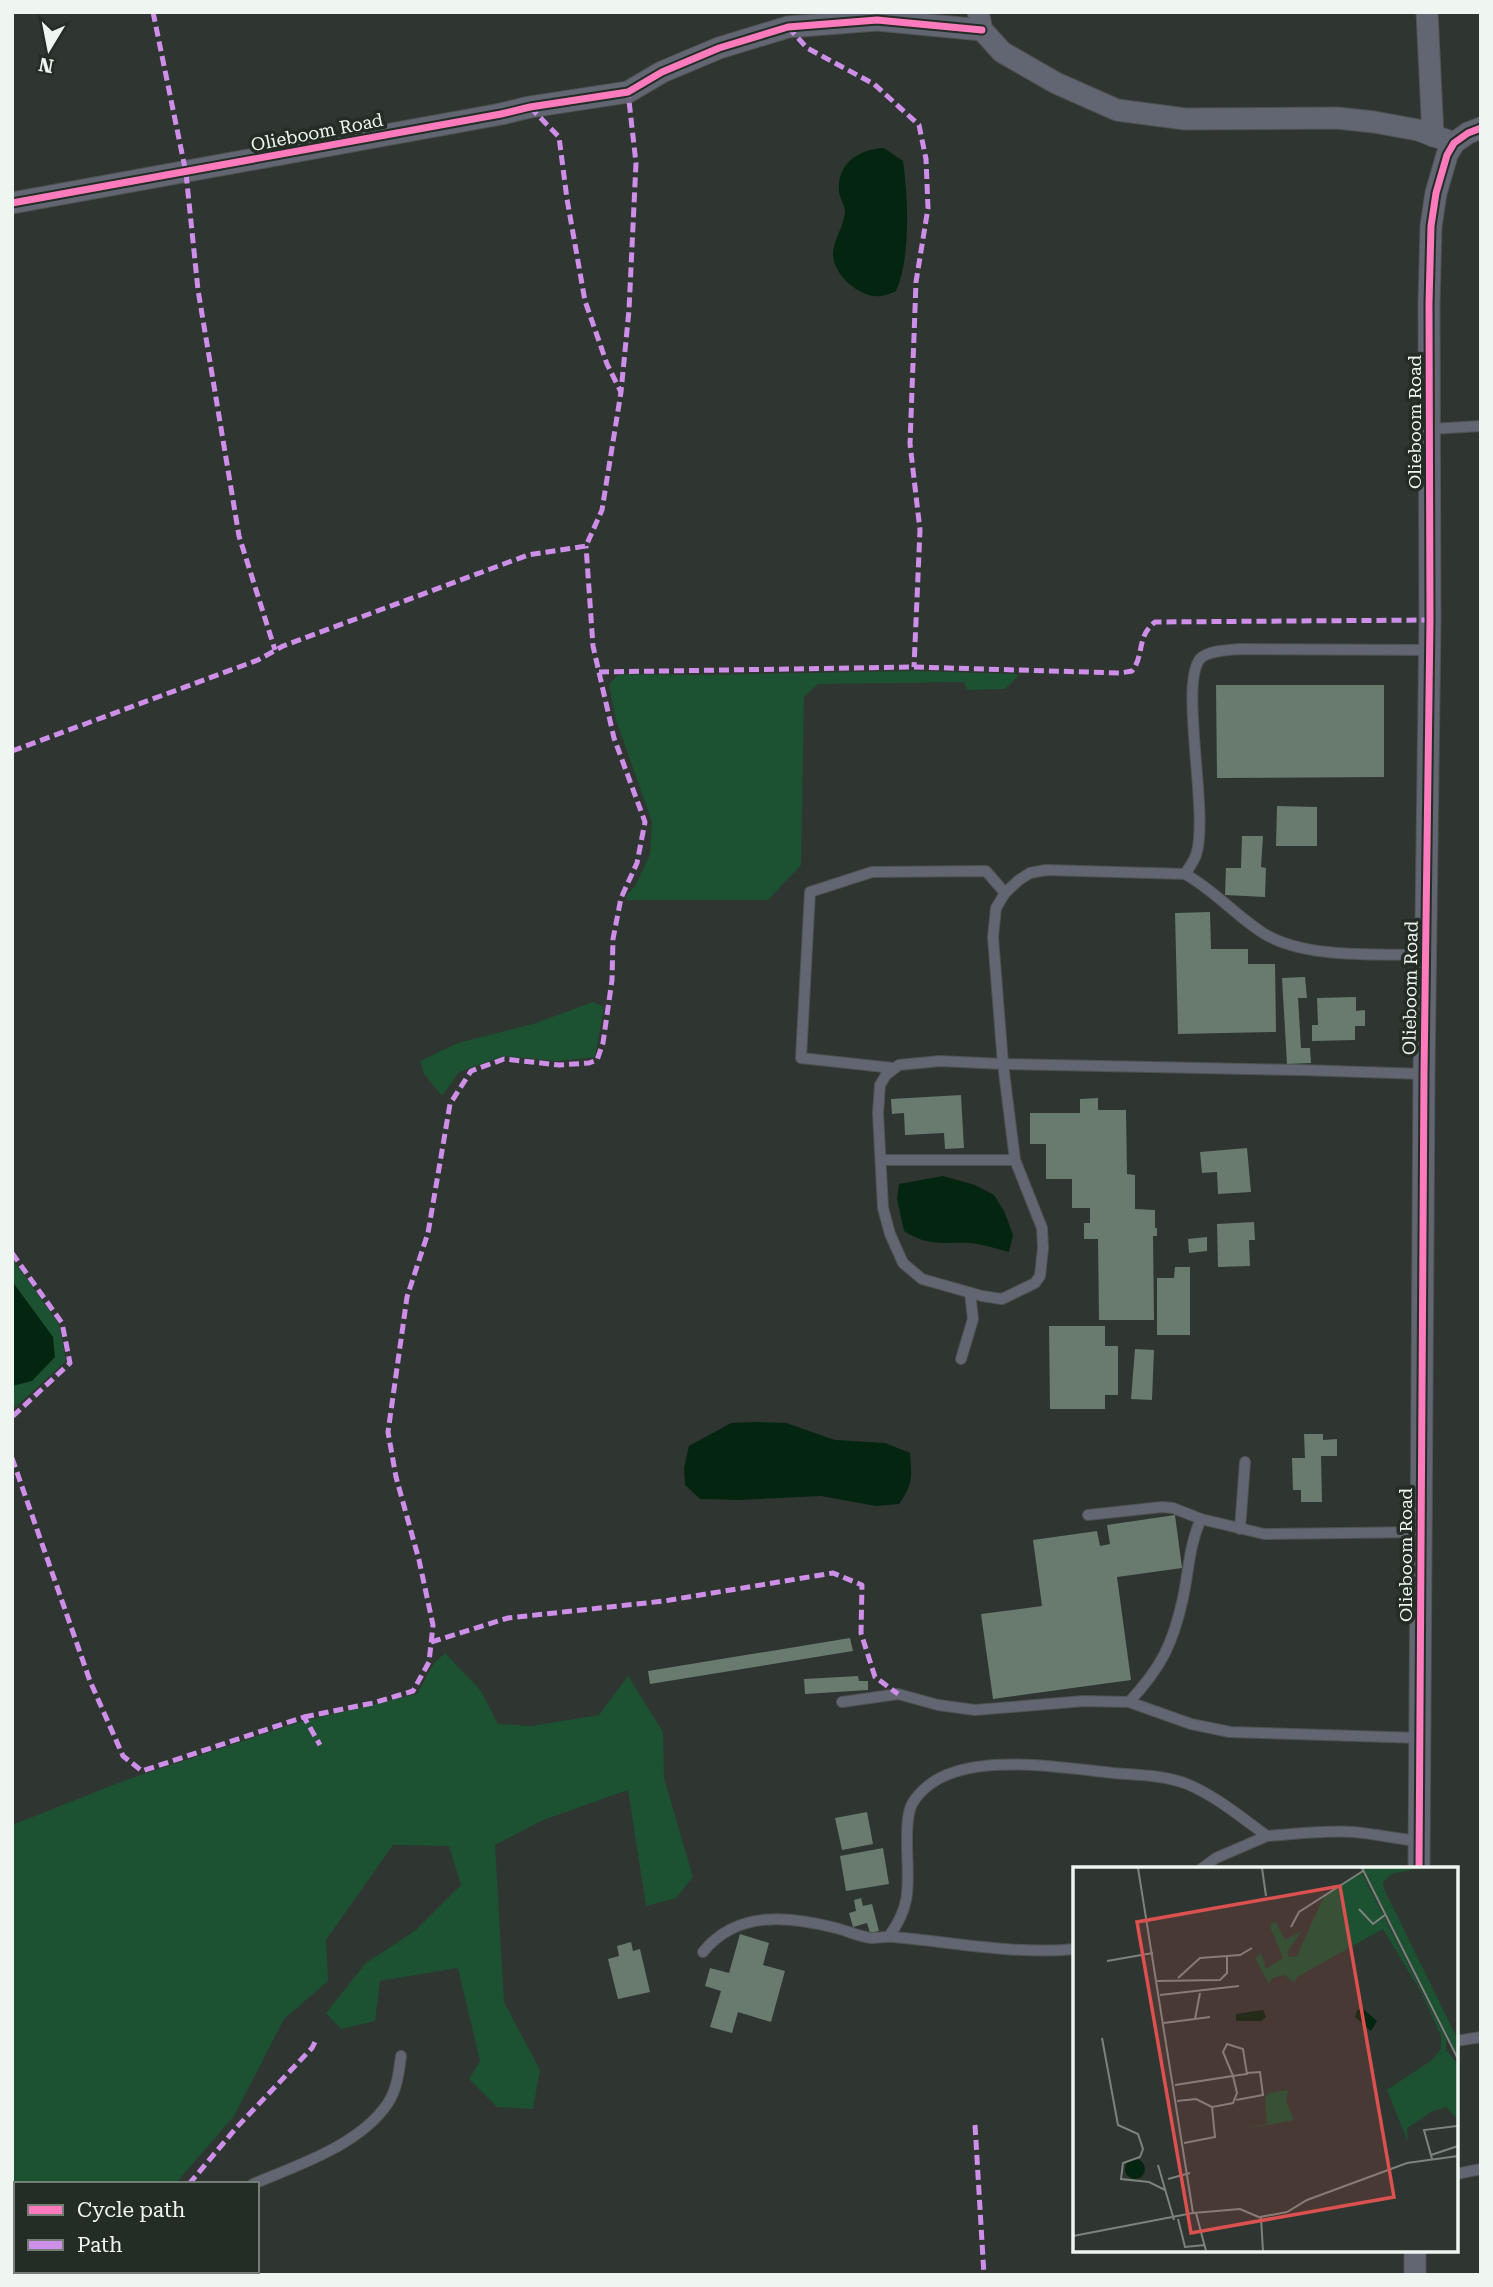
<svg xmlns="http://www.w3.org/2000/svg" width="1493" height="2287" viewBox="0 0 1493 2287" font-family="'Roboto Serif',serif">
  <rect width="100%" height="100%" fill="#2f3530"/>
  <g fill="#1c5232">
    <path d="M914,671L1016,674L1018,676L1005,689L967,690L964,682L818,684L804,697L801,865L768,900H627L626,896L636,885L650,854L652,822L615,717L609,684L619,674L694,675Z"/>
    <path d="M593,1002L604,1007L595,1057L558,1061L503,1056L459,1072L442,1096L424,1074L420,1061L458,1043L533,1024Z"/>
    <path d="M12,1258L59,1324L66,1361L12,1410Z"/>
    <path d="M445,1653L481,1691L498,1724L531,1726L599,1715L628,1676L663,1732L664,1778L693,1877L676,1898L646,1906L628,1790L543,1820L495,1845L504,2002L540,2070L533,2109L497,2107L469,2079L480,2061L458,1968L380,1981L375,2021L341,2029L326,2013L366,1963L416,1930L461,1885L449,1846L393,1845L326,1940L328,1981L284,2019L234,2116L175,2184H16V2271L12,2272V1825L126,1780L300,1722L417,1694L434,1663Z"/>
  </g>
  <g fill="#042510">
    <path d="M884,148L903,161C908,196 911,258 896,291C892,293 886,295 881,296C860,299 832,274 833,253C834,239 844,226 845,212C845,204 839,198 839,191C837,163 859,149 884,148Z"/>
    <path d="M943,1176L975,1185L994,1195L1004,1211L1013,1235L1009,1252C996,1249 983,1244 970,1243C944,1242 928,1247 904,1231L897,1199L899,1184Z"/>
    <path d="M12,1281L53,1337L55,1357L32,1381L12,1386Z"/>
    <path d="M757,1422L786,1423L835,1440L885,1443L910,1453C912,1477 913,1484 899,1504L876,1506L821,1496L738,1500L700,1499L685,1485L684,1468L689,1446L731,1423Z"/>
  </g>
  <g fill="#697a6e">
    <path d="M1216,685H1384V777L1217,778Z"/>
    <path d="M1277,806L1317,807V846H1276Z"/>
    <path d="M1242,836H1263L1261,867L1266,868L1265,897L1225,895L1226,868H1241Z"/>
    <path d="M1210,912L1211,949H1248V964H1275L1276,1032L1178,1034L1175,913Z"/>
    <path d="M1305,977L1307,998H1298L1301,1048H1310L1311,1063L1287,1064L1282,978Z"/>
    <path d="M1356,997V1011L1365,1010V1026H1355V1040L1312,1041V1025H1318L1317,998Z"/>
    <path d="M961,1095L964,1148L945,1149L944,1133L905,1135L904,1113L892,1114L891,1099Z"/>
    <path d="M1098,1098V1110H1126L1127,1174L1135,1175V1209L1155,1210V1228H1157V1236H1153L1154,1320H1099L1098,1239H1084V1223H1090V1208H1072V1179H1046V1144H1030V1113H1080V1099Z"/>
    <path d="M1247,1148L1251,1192L1218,1194L1217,1172L1202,1173L1200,1152Z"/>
    <path d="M1254,1222L1255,1240H1249L1250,1266L1218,1267L1217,1224Z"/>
    <path d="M1207,1237V1251L1189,1253L1188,1239Z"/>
    <path d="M1175,1267H1190V1335H1157V1278H1174Z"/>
    <path d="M1049,1326H1105V1346H1118V1395H1105V1409H1050Z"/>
    <path d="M1135,1349L1154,1350L1152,1400L1131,1399Z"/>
    <path d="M1304,1434H1323V1440L1337,1439V1456H1321L1322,1502H1301V1490H1293L1292,1458H1305Z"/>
    <path d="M1175,1515L1182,1568L1117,1577L1131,1680L993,1699L981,1614L1042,1606L1033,1540L1097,1531L1100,1546L1110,1544L1107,1525Z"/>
    <path d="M850,1638L853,1651L650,1684L648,1671Z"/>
    <path d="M858,1676L859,1681H868V1690L805,1694L804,1679Z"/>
    <path d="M867,1812L873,1844L842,1850L835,1818Z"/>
    <path d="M883,1848L889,1884L846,1891L840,1856Z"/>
    <path d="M861,1898L863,1906L872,1904L879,1931L870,1933L867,1923L853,1927L849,1913L856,1911L854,1900Z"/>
    <path d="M740,1934L769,1943L763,1965L785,1971L771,2022L738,2012L732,2033L710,2027L721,1991L705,1986L710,1968L729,1973Z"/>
    <path d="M631,1942L633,1951L640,1949L650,1992L618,1999L608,1959L619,1956L617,1946Z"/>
  </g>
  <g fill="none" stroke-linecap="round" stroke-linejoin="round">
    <g stroke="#4f5350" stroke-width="12">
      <g id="lane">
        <path d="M1430,429L1481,426"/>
        <path d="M1185,874C1214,890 1235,915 1263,933C1304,959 1378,954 1427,955"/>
        <path d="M940,1061L1003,1064L1015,1160L1042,1228L1043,1248L1040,1276L1035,1283L1002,1299L982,1296L922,1279L903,1263L890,1234L883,1208L878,1113L880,1085L886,1075L899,1065Z"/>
        <path d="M893,1068L801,1058L810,892L872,872L986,871L1005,893"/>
        <path d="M1424,1074L1301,1070L1003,1064L993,937L996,908L1005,893L1019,880L1030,873L1046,870L1185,874C1189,868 1194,861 1196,855C1210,814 1177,677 1202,657C1212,650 1228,650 1239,649L1429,650"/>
        <path d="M882,1160H1015"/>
        <path d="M961,1359L973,1319L970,1293"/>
        <path d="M1088,1515L1162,1507L1173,1508L1201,1519L1264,1534L1421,1532"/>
        <path d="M1240,1529L1245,1462"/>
        <path d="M842,1702L898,1694L938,1705L975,1710L1084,1701L1129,1702L1191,1724L1230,1732L1420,1738"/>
        <path d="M1129,1702C1161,1668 1173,1644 1183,1598C1189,1570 1189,1545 1201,1519"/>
        <path d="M1201,1869L1216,1858L1267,1836"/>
        <path d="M889,1936C914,1903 907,1880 907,1840C907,1829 907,1814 912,1804C920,1790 935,1779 949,1774C994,1756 1066,1768 1113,1773C1137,1775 1164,1775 1187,1784C1216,1796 1242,1818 1267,1836C1296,1834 1325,1830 1354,1832C1376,1834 1397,1839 1419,1841"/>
        <path d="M703,1952C737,1910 789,1916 836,1928C848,1931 860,1937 872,1938C880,1938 886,1936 894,1937C953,1942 1015,1955 1075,1949"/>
        <path d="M1456,2041L1481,2037"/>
        <path d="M1456,2174L1481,2169"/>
        <path d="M253,2184C298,2165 360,2145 388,2103C397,2089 399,2072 401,2056"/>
        <path d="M26,2275L37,2271"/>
      </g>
    </g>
    <g stroke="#4f5350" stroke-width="23">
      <g id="street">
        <path d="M978,12L982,30L1002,52L1056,83L1117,110L1185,119L1337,118L1374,122L1418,130L1454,143"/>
        <path d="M1427,12L1433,136"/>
        <path d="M12,203L501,114L530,107L628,92L662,72L719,48L788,27L877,20L982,30"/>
        <path d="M1419,1869L1424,1074L1430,620L1429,304L1431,226L1436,193L1447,155L1454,143L1468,133L1481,128"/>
        <path d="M1415,2275V2250"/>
      </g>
    </g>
    <use href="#lane" stroke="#626572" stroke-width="10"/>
    <use href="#street" stroke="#626572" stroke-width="21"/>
    <g stroke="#ce8fe9" stroke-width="5" stroke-dasharray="10 5" stroke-linecap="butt">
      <path d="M153,12L186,173L198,290L239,536L275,650"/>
      <path d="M788,27L807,48L874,84L919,125L926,159L928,208L916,282L910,444L920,530L914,667"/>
      <path d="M530,107L559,137L567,199L585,301L607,364L621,392"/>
      <path d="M599,672L914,667L1120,673L1132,671C1145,654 1136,637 1155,622L1430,620"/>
      <path d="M12,751L258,660L283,646L528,555L586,546L602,510L621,392L629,310L636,163L628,92"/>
      <path d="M12,1253L62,1323L70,1363L12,1417"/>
      <path d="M12,1458L90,1681L123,1756L142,1771L304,1717L320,1745"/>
      <path d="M431,1642L508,1618L664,1601L833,1573L862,1585L861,1633L875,1677L898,1694"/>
      <path d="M304,1717L373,1703L413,1691L429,1662L433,1625L419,1560L396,1477L388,1432L407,1297L428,1233L450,1104L471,1071L504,1059L559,1065L589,1063L597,1060L603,1043L612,980L613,939L621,898L637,863L645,822L614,738L593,646L586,546"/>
      <path d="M975,2125L984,2275"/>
      <path d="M189,2184L237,2127L312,2048L316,2040"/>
    </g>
    <g stroke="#232d25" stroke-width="11">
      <g id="cycleway">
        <path d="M12,203L501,114L530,107L628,92L662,72L719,48L788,27L877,20L982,30"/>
        <path d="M1419,1869L1424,1074L1430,620L1429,304L1431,226L1436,193L1447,155L1454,143L1468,133L1481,128"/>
      </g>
    </g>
    <use href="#cycleway" stroke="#fd7abc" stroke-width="7"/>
  </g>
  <g text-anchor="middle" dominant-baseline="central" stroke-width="7" stroke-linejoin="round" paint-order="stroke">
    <g font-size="18" fill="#eff6f1" stroke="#232d25">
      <text transform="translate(317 132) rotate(-11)">Olieboom Road</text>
      <text transform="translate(1414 422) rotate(-90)">Olieboom Road</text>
      <text transform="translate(1410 988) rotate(-89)">Olieboom Road</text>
      <text transform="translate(1405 1555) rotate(-90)">Olieboom Road</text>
    </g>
  </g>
  <g transform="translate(1073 1867)">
    <rect width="385" height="385" fill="#2f3530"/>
    <path d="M290,1H345L319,7L310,15L311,22L385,173V190ZM289,6L373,172V183L359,193L368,182V169L348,125L310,62L224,110L221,116L212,108L199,111L196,117L182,91L188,86L193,102L210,91L198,62V56L203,55L212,73L229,64L214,85L216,90L224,89L251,29ZM374,183L385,198V252L373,240L358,245L334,261L335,275L314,223ZM215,223L213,234L221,253L167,263L194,257L192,232L195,226Z" fill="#1c5232"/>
    <path d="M290,142L304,154L298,164L282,150L284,143ZM190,143L193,150L188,154H163V147ZM52 302a10 10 0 1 1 20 0a10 10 0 1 1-20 0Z" fill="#042510"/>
    <path fill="none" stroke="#7c827d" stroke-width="2" d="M65,1L120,346M189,1L193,29M289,1L385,192M286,42L300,57L312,48M218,60L226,45L290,4M34,94L80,86M105,111L127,91L167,88L179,81M84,114L147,113L154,106V88M87,128L166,119M122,152L127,126M91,156L137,150M29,171L45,258L65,267L70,282L67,290L50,296L48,312L76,315L92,323M154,177L170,182L174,207L160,209L150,185ZM102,218L160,209L164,226L160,236L139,240L142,270L111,276M163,233L190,228L187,205L174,206M104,234L123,232L139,240M358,288L385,279M359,292L351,263L384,259M85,298L101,353M95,312L117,306M123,346L133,384M187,350L214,345L234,333L334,296L385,289M105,352L112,380L132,378M0,369L120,346L167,342L188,351L190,384"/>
    <path fill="#db5150" fill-opacity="0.15" stroke="#db5150" stroke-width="3.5" d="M267,19L321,330L118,366L64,55Z"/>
    <rect width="385" height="385" fill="none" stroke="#eff6f1" stroke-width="3.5"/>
  </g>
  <rect width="1493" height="2287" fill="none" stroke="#eff6f1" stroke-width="28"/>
  <rect x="14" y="2182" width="245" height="91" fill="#232d25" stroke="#757d77" stroke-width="2"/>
  <rect x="28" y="2205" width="35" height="10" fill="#fd7abc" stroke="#757d77" stroke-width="2"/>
  <text x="77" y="2217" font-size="21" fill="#eff6f1">Cycle path</text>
  <rect x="28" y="2240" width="35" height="10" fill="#ce8fe9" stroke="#757d77" stroke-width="2"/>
  <text x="77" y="2252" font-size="21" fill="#eff6f1">Path</text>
  <g transform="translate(49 49) rotate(190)" stroke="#232d25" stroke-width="5" paint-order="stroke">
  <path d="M0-5L12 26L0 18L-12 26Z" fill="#eff6f1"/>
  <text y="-10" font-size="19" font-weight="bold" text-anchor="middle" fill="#eff6f1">N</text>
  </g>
</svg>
